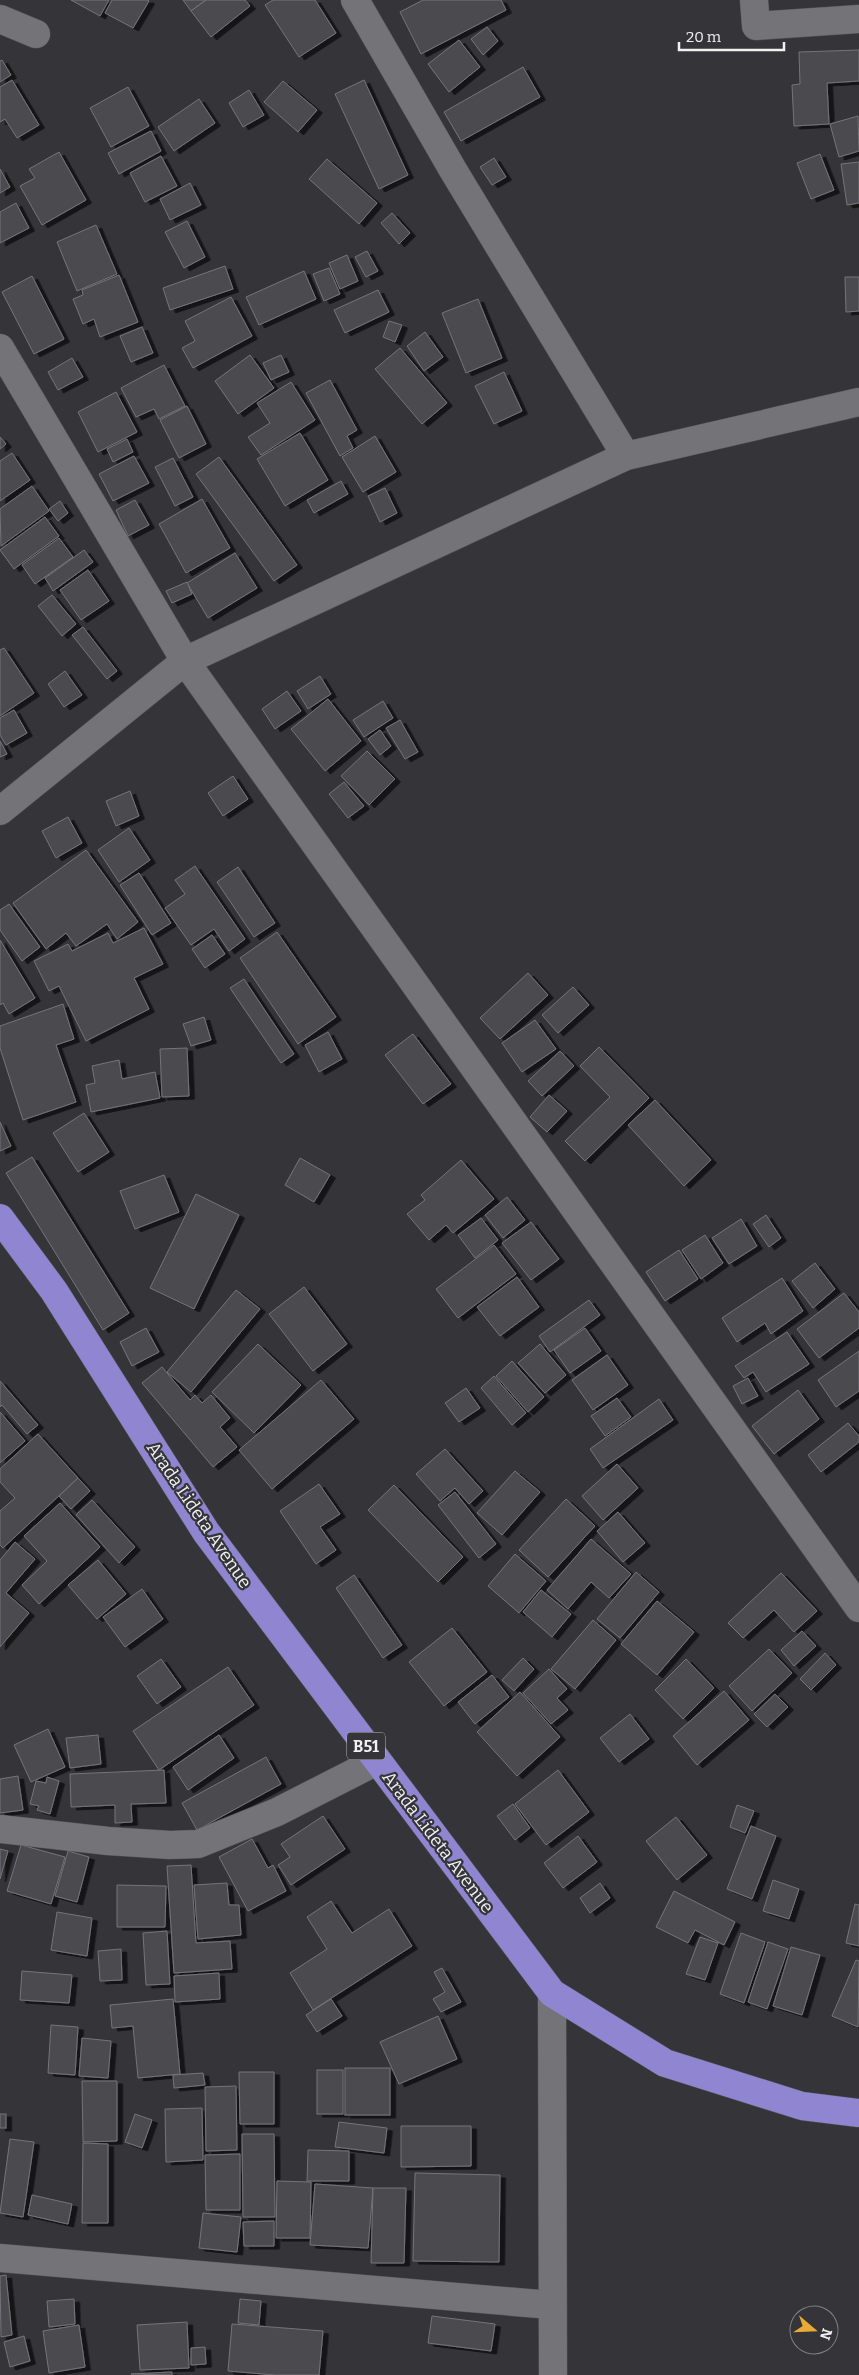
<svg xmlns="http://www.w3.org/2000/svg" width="859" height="2375" viewBox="0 0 859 2375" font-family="Bitter,serif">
  <defs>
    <filter id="shadow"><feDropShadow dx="5.5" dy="3" stdDeviation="0" flood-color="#0009"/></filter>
  </defs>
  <rect width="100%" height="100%" fill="#353439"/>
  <g fill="#4b4b50" stroke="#74747a" filter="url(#shadow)">
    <path d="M71,0H109L100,16Z"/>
    <path d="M112,0H148L149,1L133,28L105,13Z"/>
    <path d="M183,0H206L191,11Z"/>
    <path d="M206,0H245L250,6L211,37L191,11Z"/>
    <path d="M273,0H315L336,33L299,57L265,5Z"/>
    <path d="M423,0H501L506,10L421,54L400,12Z"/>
    <path d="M487,27L498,41L483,55L471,39Z"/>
    <path d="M459,40L480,67L449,92L428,64Z"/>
    <path d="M859,50V81L827,83L829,124L794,126L792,85L800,84L799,52Z"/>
    <path d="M2,60L11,75L0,82V61Z"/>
    <path d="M523,67L540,97L461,141L444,112Z"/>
    <path d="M12,80L39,125L17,138L5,119L0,122V87Z"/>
    <path d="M364,80L408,175L379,189L335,94Z"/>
    <path d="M283,81L317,110L298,132L264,102Z"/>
    <path d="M128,87L149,126L111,147L90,108Z"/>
    <path d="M249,90L264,115L243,127L229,103Z"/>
    <path d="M199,99L215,123L174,151L158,127Z"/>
    <path d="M858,116L859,151L839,157L830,124Z"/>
    <path d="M151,131L161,151L119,174L108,153Z"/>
    <path d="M59,152L86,200L42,225L20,186L35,178L29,169Z"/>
    <path d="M820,154L834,190L811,199L797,163Z"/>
    <path d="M161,156L177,186L145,202L130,173Z"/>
    <path d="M494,158L506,177L492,185L480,167Z"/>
    <path d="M327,159L377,203L359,224L309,179Z"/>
    <path d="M859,162V203L847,205L841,164Z"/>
    <path d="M0,169L10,187L0,193Z"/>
    <path d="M190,183L201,205L170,220L160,199Z"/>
    <path d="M16,203L29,228L0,243V212Z"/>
    <path d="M392,213L410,233L399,244L381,223Z"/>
    <path d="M187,221L205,257L184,268L165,232Z"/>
    <path d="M96,225L117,274L77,291L57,242Z"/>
    <path d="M367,251L378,271L366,277L355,257Z"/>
    <path d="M347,255L358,281L340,289L329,263Z"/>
    <path d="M225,266L233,289L170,310L163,288Z"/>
    <path d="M329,268L340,294L324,301L313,274Z"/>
    <path d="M304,271L316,299L259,325L246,297Z"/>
    <path d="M119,275L138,322L100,337L94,319L83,324L73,299L83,295L82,290Z"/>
    <path d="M32,276L64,339L34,354L2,292Z"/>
    <path d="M845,277H859V311L846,312Z"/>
    <path d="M378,290L389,312L345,333L334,310Z"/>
    <path d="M231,297L252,336L193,368L182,348L195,341L185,321Z"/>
    <path d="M478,299L502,358L466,373L442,313Z"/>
    <path d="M389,321L402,325L395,342L383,337Z"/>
    <path d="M142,327L153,353L131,362L120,336Z"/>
    <path d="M425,332L443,357L424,371L407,346Z"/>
    <path d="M400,348L447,403L422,424L375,369Z"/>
    <path d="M250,355L274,388L238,414L215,381Z"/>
    <path d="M281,355L289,372L271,380L263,363Z"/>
    <path d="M72,358L83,377L58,390L48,372Z"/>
    <path d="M164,365L185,406L159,419L154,409L136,417L121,388Z"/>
    <path d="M504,372L522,411L494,424L475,386Z"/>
    <path d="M330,380L357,430L347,436L353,448L340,456L306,393Z"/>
    <path d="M291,382L315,420L261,455L248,437L270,423L257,403Z"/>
    <path d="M116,392L137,432L98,452L78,412Z"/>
    <path d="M187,406L206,444L179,458L160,420Z"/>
    <path d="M300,433L328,480L285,506L257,459Z"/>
    <path d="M375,436L396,472L363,492L342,457Z"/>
    <path d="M0,437L6,444L0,449Z"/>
    <path d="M127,439L133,452L113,462L107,449Z"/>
    <path d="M12,453L30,480L0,501V461Z"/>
    <path d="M134,456L149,483L113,501L99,474Z"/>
    <path d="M219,457L297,565L274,581L196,474Z"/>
    <path d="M173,458L193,497L175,506L155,467Z"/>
    <path d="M341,481L348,494L314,513L307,500Z"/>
    <path d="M32,486L49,511L1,546L0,509Z"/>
    <path d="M385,488L397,513L380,522L368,496Z"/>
    <path d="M202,499L230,548L186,573L159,524Z"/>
    <path d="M135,500L149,525L128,536L116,510Z"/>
    <path d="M60,501L68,513L58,521L49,509Z"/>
    <path d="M45,517L59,536L14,569L0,550Z"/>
    <path d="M59,538L73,557L35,584L22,565Z"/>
    <path d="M84,550L93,562L53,591L45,578Z"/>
    <path d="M235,553L257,588L208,618L187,583Z"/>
    <path d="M88,570L109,601L81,620L60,590Z"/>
    <path d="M187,582L192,594L172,603L166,591Z"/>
    <path d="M52,595L76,624L62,636L38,606Z"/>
    <path d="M83,627L117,671L107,679L72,635Z"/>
    <path d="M4,648L34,693L0,716V650Z"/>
    <path d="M65,671L82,695L64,707L48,684Z"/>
    <path d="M320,676L331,694L308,709L297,691Z"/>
    <path d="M287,691L301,711L275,729L262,709Z"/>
    <path d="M328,699L361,741L325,771L291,729Z"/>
    <path d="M383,701L393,718L364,737L353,720Z"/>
    <path d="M14,710L27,733L6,745L0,735V718Z"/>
    <path d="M400,720L418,752L405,759L386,728Z"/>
    <path d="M380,730L391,746L380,755L368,739Z"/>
    <path d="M0,741L7,754L0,757Z"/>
    <path d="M367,751L395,779L369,805L341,776Z"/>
    <path d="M233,776L248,799L223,816L208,793Z"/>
    <path d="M344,782L364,806L348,818L329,794Z"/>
    <path d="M130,791L139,816L116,826L106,801Z"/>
    <path d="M68,817L82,843L56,858L42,831Z"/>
    <path d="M129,828L150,860L119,882L98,850Z"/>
    <path d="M86,850L138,922L117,939L107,924L76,946L66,933L46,949L13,903Z"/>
    <path d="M195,866L245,939L229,951L214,929L191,945L165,908L185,894L175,880Z"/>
    <path d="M238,867L275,923L254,937L217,882Z"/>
    <path d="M139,873L171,923L152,935L120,885Z"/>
    <path d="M9,904L40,947L22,961L0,930V910Z"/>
    <path d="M144,928L163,964L134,978L149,1009L86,1041L59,986L49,991L34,961L68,944L72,951L108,933L113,943Z"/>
    <path d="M277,932L336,1017L298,1044L240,958Z"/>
    <path d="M212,935L225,954L205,968L192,949Z"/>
    <path d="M0,940L35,998L9,1014L3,1003L0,1005Z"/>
    <path d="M528,973L548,995L500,1039L480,1018Z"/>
    <path d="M244,979L294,1054L281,1063L230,988Z"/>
    <path d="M573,987L589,1005L558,1033L542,1015Z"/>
    <path d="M63,1004L74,1039L56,1045L76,1102L23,1120L0,1048V1026Z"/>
    <path d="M204,1017L211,1040L191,1046L183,1024Z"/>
    <path d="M535,1020L556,1049L522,1072L502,1043Z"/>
    <path d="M328,1032L342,1059L319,1072L305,1045Z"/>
    <path d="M413,1034L451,1084L423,1104L385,1055Z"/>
    <path d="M599,1047L649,1098L585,1161L565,1141L610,1097L580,1066Z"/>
    <path d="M187,1048L189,1096L162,1097L160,1049Z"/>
    <path d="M560,1051L574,1066L542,1096L528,1081Z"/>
    <path d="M119,1060L122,1079L155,1072L160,1098L91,1112L86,1085L95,1083L92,1066Z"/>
    <path d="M549,1095L567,1111L547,1132L530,1117Z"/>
    <path d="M655,1100L711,1160L684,1186L628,1125Z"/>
    <path d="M84,1113L109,1152L78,1172L53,1133Z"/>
    <path d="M0,1122L11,1146L0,1151Z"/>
    <path d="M32,1157L129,1313L103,1330L6,1173Z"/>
    <path d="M300,1158L330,1175L314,1202L285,1185Z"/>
    <path d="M461,1160L494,1199L453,1233L446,1225L429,1240L407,1214L425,1200L421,1195Z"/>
    <path d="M164,1175L179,1212L135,1229L120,1191Z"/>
    <path d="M196,1194L239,1215L194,1309L150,1288Z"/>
    <path d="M507,1197L525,1220L503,1238L485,1215Z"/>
    <path d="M766,1215L781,1238L769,1247L753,1224Z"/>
    <path d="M481,1218L498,1240L475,1258L458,1235Z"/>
    <path d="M741,1219L757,1246L729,1264L712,1238Z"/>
    <path d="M531,1222L559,1259L531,1280L502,1243Z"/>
    <path d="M705,1235L723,1263L701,1279L682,1250Z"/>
    <path d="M494,1245L516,1274L458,1318L436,1289Z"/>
    <path d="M679,1250L698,1279L665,1301L646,1272Z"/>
    <path d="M815,1263L835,1289L813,1308L792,1281Z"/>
    <path d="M517,1277L539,1307L500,1336L477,1307Z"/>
    <path d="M782,1278L803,1311L771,1334L765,1323L737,1342L722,1318Z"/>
    <path d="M304,1287L347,1344L313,1371L269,1314Z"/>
    <path d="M236,1290L260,1309L191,1392L167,1372Z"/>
    <path d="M844,1293L859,1312V1328L819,1358L797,1329Z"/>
    <path d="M589,1300L600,1315L550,1352L539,1336Z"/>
    <path d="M146,1328L159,1352L132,1366L120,1342Z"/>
    <path d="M585,1328L601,1351L570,1373L554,1350Z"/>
    <path d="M787,1332L809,1364L766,1392L753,1372L744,1378L735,1366Z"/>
    <path d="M258,1344L301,1385L254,1433L212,1392Z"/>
    <path d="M540,1344L566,1375L545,1393L518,1363Z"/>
    <path d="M859,1351V1391L836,1407L818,1380Z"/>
    <path d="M607,1355L628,1385L593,1410L572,1380Z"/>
    <path d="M512,1361L544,1397L528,1412L496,1376Z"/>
    <path d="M162,1367L190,1400L195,1395L202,1403L211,1395L230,1418L220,1427L237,1447L213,1467L142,1383Z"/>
    <path d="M494,1376L526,1413L512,1425L481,1388Z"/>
    <path d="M748,1378L758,1396L742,1404L733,1386Z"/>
    <path d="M321,1380L354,1419L272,1489L239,1450Z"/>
    <path d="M0,1381L38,1425L27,1434L2,1405L0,1407Z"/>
    <path d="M466,1388L480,1408L459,1422L445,1403Z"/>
    <path d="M798,1390L819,1419L774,1454L752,1426Z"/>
    <path d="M617,1398L631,1417L605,1436L591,1416Z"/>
    <path d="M659,1399L673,1420L603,1468L590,1449Z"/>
    <path d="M0,1412L25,1441L0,1463Z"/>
    <path d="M848,1423L859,1436V1442L821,1472L808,1455Z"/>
    <path d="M38,1434L78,1478L3,1548L0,1545V1511L15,1498L0,1482V1469Z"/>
    <path d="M445,1449L483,1491L469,1504L455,1488L440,1501L416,1474Z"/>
    <path d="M617,1464L638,1488L603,1520L582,1496Z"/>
    <path d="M515,1471L540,1492L502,1535L477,1513Z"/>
    <path d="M78,1478L90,1491L71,1509L59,1496Z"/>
    <path d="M319,1484L340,1514L320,1527L336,1550L316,1564L280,1511Z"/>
    <path d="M394,1485L463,1557L438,1582L368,1510Z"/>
    <path d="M455,1492L496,1544L479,1558L438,1505Z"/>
    <path d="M566,1499L595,1526L548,1577L519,1550Z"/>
    <path d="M92,1500L135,1547L119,1563L76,1515Z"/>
    <path d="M60,1503L100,1547L39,1604L22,1585L47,1561L24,1536Z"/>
    <path d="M618,1512L645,1543L623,1562L597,1531Z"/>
    <path d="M591,1539L631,1574L609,1598L591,1582L568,1609L547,1590Z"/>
    <path d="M15,1542L35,1559L6,1593L29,1613L0,1647V1560Z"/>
    <path d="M515,1554L546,1581L519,1613L488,1586Z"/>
    <path d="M98,1560L126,1594L97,1619L68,1585Z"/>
    <path d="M636,1572L659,1592L620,1638L597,1619Z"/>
    <path d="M781,1573L817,1611L794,1632L774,1610L743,1638L728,1623Z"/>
    <path d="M354,1575L402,1645L383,1658L336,1588Z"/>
    <path d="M142,1589L163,1619L125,1647L103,1617Z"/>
    <path d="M541,1590L571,1614L552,1637L523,1612Z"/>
    <path d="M657,1601L694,1632L657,1675L621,1644Z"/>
    <path d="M593,1620L616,1640L575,1689L551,1669Z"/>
    <path d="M452,1628L487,1672L444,1706L409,1662Z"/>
    <path d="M802,1631L816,1646L794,1666L781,1650Z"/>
    <path d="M769,1649L792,1673L752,1711L729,1686Z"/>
    <path d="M825,1653L836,1665L811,1690L800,1679Z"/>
    <path d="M523,1658L534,1669L514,1691L502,1680Z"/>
    <path d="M161,1659L181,1687L157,1704L137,1676Z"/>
    <path d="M686,1659L714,1688L683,1719L655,1690Z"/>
    <path d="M228,1667L254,1705L159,1770L133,1731Z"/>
    <path d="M549,1669L567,1689L557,1698L568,1710L551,1724L523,1693Z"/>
    <path d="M492,1675L509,1697L475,1724L458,1702Z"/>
    <path d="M724,1691L749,1720L697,1765L673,1736Z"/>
    <path d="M520,1692L560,1737L517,1776L477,1732Z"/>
    <path d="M775,1694L788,1707L767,1727L754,1714Z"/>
    <path d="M630,1714L649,1739L619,1762L600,1738Z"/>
    <path d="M48,1729L65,1767L31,1782L14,1745Z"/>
    <path d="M98,1735L101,1764L70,1768L66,1738Z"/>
    <path d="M219,1735L234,1758L188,1790L173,1767Z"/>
    <path d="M266,1757L281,1784L197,1830L182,1803Z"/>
    <path d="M164,1770L166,1803L131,1804L132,1822L115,1823V1805L71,1807L70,1774Z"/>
    <path d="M558,1770L589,1812L546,1845L515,1804Z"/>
    <path d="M18,1776L23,1810L0,1813V1779Z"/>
    <path d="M47,1777L59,1781L50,1814L37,1810L39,1806L30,1804L36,1781L46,1783Z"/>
    <path d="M513,1804L530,1828L515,1840L497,1816Z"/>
    <path d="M737,1805L754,1811L745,1833L730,1827Z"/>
    <path d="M323,1816L345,1849L291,1885L278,1865L290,1857L281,1844Z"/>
    <path d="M676,1817L707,1855L677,1880L646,1841Z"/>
    <path d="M751,1826L776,1836L752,1899L727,1889Z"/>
    <path d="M578,1836L597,1862L563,1888L544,1863Z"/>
    <path d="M252,1839L268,1868L273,1865L286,1891L248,1911L219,1857Z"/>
    <path d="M21,1845L65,1857L51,1904L7,1891Z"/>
    <path d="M0,1849L8,1851L0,1879Z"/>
    <path d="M68,1851L89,1857L77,1902L55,1896Z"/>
    <path d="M191,1865L196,1943L230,1941L232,1969L174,1973L167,1866Z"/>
    <path d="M773,1880L799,1889L789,1919L763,1911Z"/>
    <path d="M227,1883L229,1905H239L241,1935L198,1939L194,1885Z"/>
    <path d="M600,1883L610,1898L590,1913L580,1898Z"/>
    <path d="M117,1885L166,1886L165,1927H117Z"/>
    <path d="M674,1891L735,1922L724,1945L695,1930L688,1943L656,1927Z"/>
    <path d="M331,1901L352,1933L389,1909L412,1946L313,2010L290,1973L327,1949L307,1917Z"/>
    <path d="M855,1904L859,1905V1946L846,1943Z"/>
    <path d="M57,1912L92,1918L87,1956L51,1950Z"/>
    <path d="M167,1931L170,1984L146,1985L143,1933Z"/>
    <path d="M741,1933L765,1942L744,2003L720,1994Z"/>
    <path d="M700,1937L718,1943L705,1980L686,1974Z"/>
    <path d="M768,1942L788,1949L767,2009L748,2002Z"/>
    <path d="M791,1947L820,1955L802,2015L773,2006Z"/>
    <path d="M121,1949L122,1980L100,1981L98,1951Z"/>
    <path d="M856,1960L859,1961L858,2027L832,2016Z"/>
    <path d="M442,1968L461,2002L441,2012L433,1999L445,1992L434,1972Z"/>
    <path d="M22,1971L72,1975L69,2003L20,2000Z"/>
    <path d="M219,1973L220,1999L175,2002L174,1976Z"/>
    <path d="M173,1999L180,2074L138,2078L133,2026L112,2028L110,2005Z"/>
    <path d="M331,1999L342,2016L317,2032L306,2015Z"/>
    <path d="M438,2016L457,2059L399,2084L380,2042Z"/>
    <path d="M51,2025L78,2027L75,2075L48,2073Z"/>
    <path d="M82,2038L111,2041L108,2078L79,2076Z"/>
    <rect x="345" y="2068" width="45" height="47"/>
    <rect x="317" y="2070" width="26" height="44"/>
    <path d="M239,2072H274V2124H240Z"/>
    <path d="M203,2073L205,2085L174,2088L173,2075Z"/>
    <path d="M82,2081H117V2141L83,2142Z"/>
    <path d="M236,2086L237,2150L206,2151L205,2087Z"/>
    <path d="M202,2108L203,2160L166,2162L165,2109Z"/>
    <rect x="0" y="2114" width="6" height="14"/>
    <path d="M135,2114L152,2120L142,2148L125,2142Z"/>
    <path d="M339,2122L387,2128L384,2153L335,2147Z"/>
    <path d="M401,2126H471V2166L401,2167Z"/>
    <path d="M242,2134H274L275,2217H243Z"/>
    <path d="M10,2139L34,2142L23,2217L0,2213Z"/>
    <path d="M83,2143L108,2144V2223H82Z"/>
    <path d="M308,2150L349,2151V2181H307Z"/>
    <path d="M240,2154V2210H206L205,2155Z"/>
    <path d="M415,2173L500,2175L499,2262L413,2261Z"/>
    <path d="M277,2181L311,2182L310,2238H276Z"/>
    <path d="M315,2184L373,2188L368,2248L310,2245Z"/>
    <path d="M373,2188H406L404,2263H371Z"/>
    <path d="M32,2195L72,2204L68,2224L28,2215Z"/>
    <path d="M203,2213L241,2217L237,2252L199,2248Z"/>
    <path d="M274,2221V2246H244L243,2222Z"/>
    <path d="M6,2275L12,2335L1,2337L0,2276Z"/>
    <path d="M74,2299L75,2324L49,2327L47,2301Z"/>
    <path d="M240,2299L261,2301L259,2325L238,2323Z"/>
    <path d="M432,2316L495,2324L491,2351L428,2343Z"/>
    <path d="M187,2322L189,2368L140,2370L137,2325Z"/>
    <path d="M232,2324L323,2331L319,2375H275L228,2371Z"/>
    <path d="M79,2325L85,2367L49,2373L43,2331Z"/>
    <path d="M24,2336L30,2361L10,2367L4,2342Z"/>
    <path d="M205,2347L206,2364L191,2365V2348Z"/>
    <path d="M172,2372V2375L131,2374Z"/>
  </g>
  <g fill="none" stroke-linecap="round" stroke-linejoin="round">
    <g stroke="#535357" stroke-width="29">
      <g id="minor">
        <path d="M355,0L453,170L626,456"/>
        <path d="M754,0L756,26L859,19"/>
        <path d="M0,19L36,34"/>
        <path d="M0,348L185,661L859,1608"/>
        <path d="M0,811L185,661L626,456L859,402"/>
        <path d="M0,1829L108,1841L170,1845L198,1844L277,1812L377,1761"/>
        <path d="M552,1993L553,2375"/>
        <path d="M0,2258L551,2305"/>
      </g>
    </g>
    <g stroke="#535357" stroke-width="29">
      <path id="highway" d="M0,1218L54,1291L206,1532L552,1993L665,2063L802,2106L859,2113"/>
    </g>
    <use href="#minor" stroke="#737378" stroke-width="28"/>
    <use href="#highway" stroke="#9085d0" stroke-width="28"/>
  </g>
  <g text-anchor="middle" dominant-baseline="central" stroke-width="4.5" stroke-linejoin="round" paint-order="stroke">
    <rect fill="#353439" stroke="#b9b8bc" stroke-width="1" x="347" y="1732.5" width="38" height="27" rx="4"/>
    <g font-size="16" font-weight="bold" fill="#f1f1f4">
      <text x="366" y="1746">B51</text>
    </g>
    <g font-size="18" fill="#f1f1f4" stroke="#353439">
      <text transform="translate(199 1515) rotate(56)">Arada Lideta Avenue</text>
      <text transform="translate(438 1842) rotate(53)">Arada Lideta Avenue</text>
    </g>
  </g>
  <g transform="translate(814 2330) rotate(109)"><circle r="24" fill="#353439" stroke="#808084"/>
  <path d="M0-4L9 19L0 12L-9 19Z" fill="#e8ab37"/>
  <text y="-8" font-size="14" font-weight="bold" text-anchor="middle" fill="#f1f1f4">N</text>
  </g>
  <path d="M679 42v8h105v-8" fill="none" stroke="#f1f1f4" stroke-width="2.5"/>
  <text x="686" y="42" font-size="15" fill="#f1f1f4" stroke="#353439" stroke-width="4" paint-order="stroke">20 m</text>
</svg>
